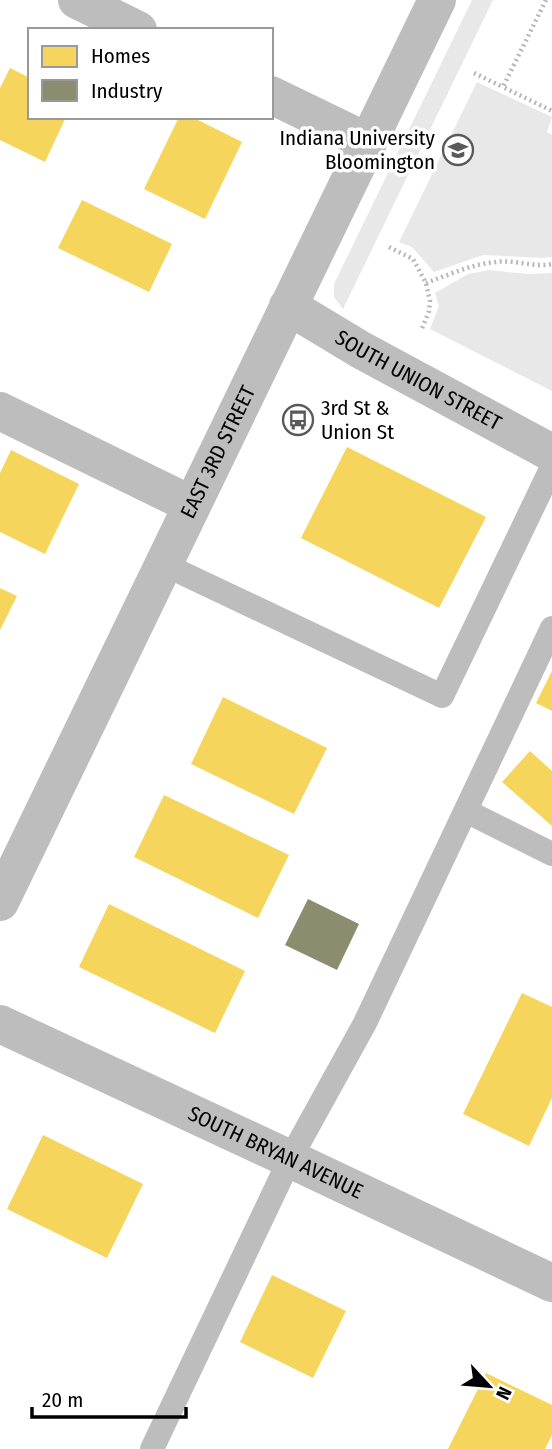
<svg xmlns="http://www.w3.org/2000/svg" width="552" height="1449" viewBox="0 0 552 1449" font-family="'Fira Sans Condensed',sans-serif">
  <rect width="100%" height="100%" fill="#fff"/>
  <g fill="#e8e8e8">
    <path d="M472,0H493L343,309L334,297V284Z"/>
    <path d="M477,82L552,117L547,132L552,135V257L542,258L483,255L434,272L412,247L399,242Z"/>
    <path d="M489,270L528,274L552,273V391L430,329L439,306L435,293L468,274Z"/>
  </g>
  <g fill="#f6d55c">
    <path d="M10,68L30,78V117H66L45,162L0,140V88Z"/>
    <path d="M179,117H192L242,142L205,219L144,189Z"/>
    <path d="M82,200L172,244L149,292L58,248Z"/>
    <path d="M347,447L486,517L439,608L301,538Z"/>
    <path d="M11,450L79,484L45,554L0,532V473Z"/>
    <path d="M0,588L17,596L0,630Z"/>
    <path d="M552,671V711L536,703Z"/>
    <path d="M223,697L327,748L294,814L191,764Z"/>
    <path d="M530,751L552,771V826L502,782Z"/>
    <path d="M164,795L289,855L258,918L134,857Z"/>
    <path d="M109,904L245,971L215,1033L79,967Z"/>
    <path d="M522,993L552,1007V1098L529,1146L463,1114Z"/>
    <path d="M43,1135L143,1184L107,1258L7,1209Z"/>
    <path d="M272,1275L346,1311L313,1378L240,1342Z"/>
    <path d="M486,1373L552,1405V1435L545,1449H448Z"/>
  </g>
  <path fill="#8c8c6e" d="M308,899L359,924L337,970L285,945Z"/>
  <g fill="none" stroke-linecap="round" stroke-linejoin="round">
    <g stroke="#b8b8b8" stroke-width="4.5" stroke-dasharray="2 3.5" stroke-linecap="butt">
      <path d="M546,0L503,87L552,111"/>
      <path d="M474,73L503,87"/>
      <path d="M389,247L413,259L426,283L430,301L429,311L421,331"/>
      <path d="M426,283C448,275 472,264 496,262C515,259 532,268 552,264"/>
    </g>
    <g stroke="#bdbdbd" stroke-width="24">
      <path d="M163,564L442,696L552,467"/>
      <path d="M466,811L552,854"/>
      <path d="M152,1449L290,1159L365,1023L552,628"/>
    </g>
    <g stroke="#bdbdbd" stroke-width="38">
      <path d="M77,0L138,30"/>
      <path d="M271,95L368,142"/>
      <path d="M0,411L192,505"/>
      <path id="s1" d="M0,1024L290,1159L552,1283"/>
    </g>
    <path stroke="#bdbdbd" stroke-width="38" id="s2" d="M288,306L361,350L552,453"/>
    <path stroke="#bdbdbd" stroke-width="38" id="s3" d="M0,902L437,0"/>
  </g>
  <defs>
    <g id="university-ring" transform="scale(1.575)"><circle r="9.5" fill="#fff" stroke="#595959" stroke-width="1.5"/><path d="M0-5L7-2L0 1L-7-2ZM-4 1L0 2.5L4 1V4Q0 6-4 4Z" fill="#595959"/></g>
    <g id="bus-ring" transform="scale(1.575)"><circle r="9.5" fill="#fff" stroke="#595959" stroke-width="1.5"/><path d="M-5-6H5V4H4V6H2V4H-2V6H-4V4H-5ZM-3.5-4V0h7V-4ZM-3.5 1.2v1.5H-2V1.2ZM2 1.2v1.5H3.5V1.2Z" fill="#595959"/></g>
  </defs>
  <g fill-rule="evenodd">
    <use href="#university-ring" x="458" y="150"/>
    <use href="#bus-ring" x="298" y="420"/>
  </g>
  <g text-anchor="middle" dominant-baseline="central" stroke-width="7" stroke-linejoin="round" paint-order="stroke">
    <g font-size="21" fill="#000" stroke="#fff" text-anchor="end">
      <text x="435" y="138">Indiana University<tspan x="435" dy="24">Bloomington</tspan></text>
      <text x="321" y="408" text-anchor="start">3rd St &amp;<tspan x="321" dy="24">Union St</tspan></text>
    </g>
    <g font-size="21" fill="#000" stroke="#fff">
      <text stroke="none"><textPath href="#s2" startOffset="150">SOUTH UNION STREET</textPath></text>
      <text stroke="none"><textPath href="#s3" startOffset="500">EAST 3RD STREET</textPath></text>
      <text stroke="none"><textPath href="#s1" startOffset="304">SOUTH BRYAN AVENUE</textPath></text>
    </g>
  </g>
  <rect x="28" y="28" width="245" height="91" fill="#ffffff" stroke="#999999" stroke-width="2"/>
  <rect x="42" y="46" width="35" height="21" fill="#f6d55c" stroke="#999999" stroke-width="2"/>
  <text x="91" y="63" font-size="21" fill="#000000">Homes</text>
  <rect x="42" y="80" width="35" height="21" fill="#8c8c6e" stroke="#999999" stroke-width="2"/>
  <text x="91" y="98" font-size="21" fill="#000000">Industry</text>
  <g transform="translate(489 1386) rotate(116)" stroke="#ffffff" stroke-width="5" paint-order="stroke">
  <path d="M0-5L12 26L0 18L-12 26Z" fill="#000000"/>
  <text y="-10" font-size="19" font-weight="bold" text-anchor="middle" fill="#000000">N</text>
  </g>
  <path d="M32 1407v10h154v-10" fill="none" stroke="#000000" stroke-width="3.5"/>
  <text x="42" y="1407" font-size="21" fill="#000000" stroke="#ffffff" stroke-width="5" paint-order="stroke">20 m</text>
</svg>
